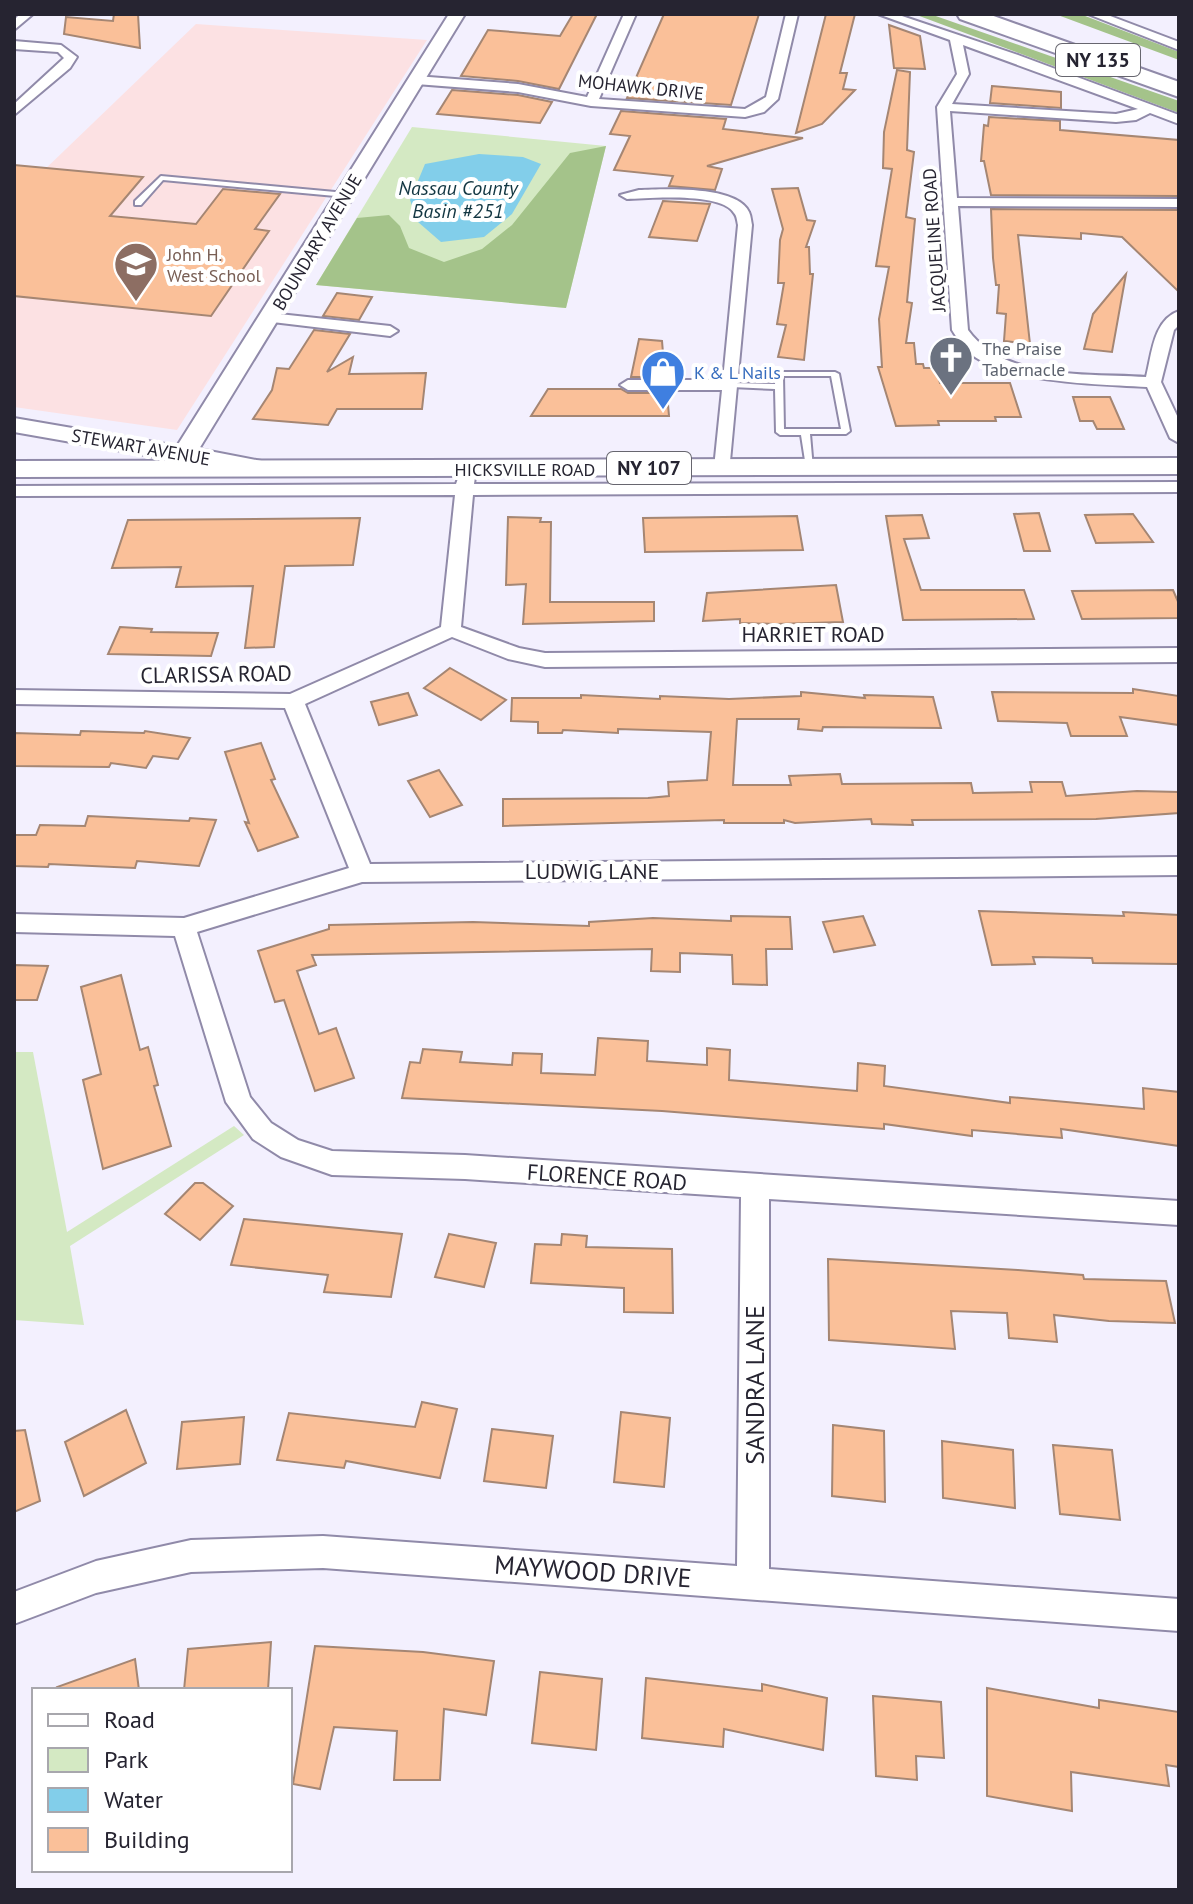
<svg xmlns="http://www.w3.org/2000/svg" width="1193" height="1904" viewBox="0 0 1193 1904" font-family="'PT Sans',sans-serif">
  <rect width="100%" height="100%" fill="#f3f0fe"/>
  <path fill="#fce1e3" d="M196,24L427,40L177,430L14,407V199Z"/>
  <g fill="#d4e9c3">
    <path d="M412,127L606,146L566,308L316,285Z"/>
    <path d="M14,1052H33L67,1232L234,1126L244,1135L70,1246L84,1325L14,1320Z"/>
  </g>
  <g fill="#a4c38a">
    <path d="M914,14H930L1179,101V113Z"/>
    <path d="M1055,14H1080L1179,52V60Z"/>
    <path d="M606,146L566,308L316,285L357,218L389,215L400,226L409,248L444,262L482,249L512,225L570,153Z"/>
  </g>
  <path fill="#82ceea" d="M479,154L523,157L541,164L512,214L484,237L441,242L418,222L410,200L425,164Z"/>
  <g fill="#fac099" stroke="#a58673" stroke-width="2">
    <path d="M114,14H138L140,48L64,34L66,17L113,21Z"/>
    <path d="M573,14H597L559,89L518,81L461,76L488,30L560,36Z"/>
    <path d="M664,14H759L731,105L627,98Z"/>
    <path d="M826,14H855L840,73H847L843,89L855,90L822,124L796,133Z"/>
    <path d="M889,25L920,36L925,69L894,68Z"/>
    <path d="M897,70L910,72L907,150L914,152L906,217L915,219L907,302L912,303L906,343H914L916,364H923L924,368H936L940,383H1010L1021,417H995L996,421H938L939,425L896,426L878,367H882L879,319L889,267L876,266L892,169L883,168L884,132Z"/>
    <path d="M992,86L1061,92V108L990,103Z"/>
    <path d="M452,90L518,95L552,102L540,123L437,114Z"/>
    <path d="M621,111L726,119L723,129L803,138L707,166L722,169L715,190L669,186L673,176L614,170L630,136L610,134Z"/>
    <path d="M989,117L1060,121V130L1179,140V196L991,195L984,161H981L984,125L988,126Z"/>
    <path d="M14,165L143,177L110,216L196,224L223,189L280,194L255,229L269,231L211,316L14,296Z"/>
    <path d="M798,188L807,220L815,221L806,247H809L810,274H813L804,360L778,357L786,325L777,324L784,283H778L780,240L783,229L772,189Z"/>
    <path d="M663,201L710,204L697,241L649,237Z"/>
    <path d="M991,209L1179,210V292L1122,237L1081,233V239L1018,235L1030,344L1004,341L1006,314L997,313L999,285H996L993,258Z"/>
    <path d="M1126,274L1112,352L1084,349L1093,314Z"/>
    <path d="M337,293L372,297L359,320L323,316Z"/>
    <path d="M314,330L350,334L327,372L353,357L349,374L426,373L422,409H337L328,425L253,419L272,390L277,368L289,369Z"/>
    <path d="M639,339L662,341L665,377H631Z"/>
    <path d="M548,389H621L628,393H667L669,416H531Z"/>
    <path d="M1073,397H1110L1124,429H1097L1093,421H1080Z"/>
    <path d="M1039,513L1050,551H1024L1014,514Z"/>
    <path d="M1133,514L1153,542L1096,543L1085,515Z"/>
    <path d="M922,515L929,538L904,539L921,590H1024L1034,619L903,620L886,516Z"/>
    <path d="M797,516L803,550L645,552L643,518Z"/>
    <path d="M508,517L541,518L540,522H551L550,602H654V621L523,624L526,584L506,585Z"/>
    <path d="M360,518L353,565L285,566L274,647L245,648L253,586L176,587L181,567L112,568L128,520Z"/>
    <path d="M836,585L843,622L776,624L740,623V619L703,621L707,593Z"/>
    <path d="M1173,590L1179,604V618L1082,619L1072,591Z"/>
    <path d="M120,627L152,629L151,632L218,633L211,656L108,654Z"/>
    <path d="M450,668L506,700L481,720L424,688Z"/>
    <path d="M1133,689L1179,696V725L1120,717L1127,736H1071L1067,723L998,721L992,692L1133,693Z"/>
    <path d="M801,692L865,698L864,695L933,697L941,728L823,727L822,731L798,729L799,719H737L733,785H791L789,776L840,774L842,784L971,783L973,793L1032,792L1030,782H1062L1066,796L1137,791L1179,792V813L1096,819L912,820L913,825L872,824L871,819L795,823L784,820V823H724V820L503,826V799L648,798L669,796L668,782L707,780L711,732L618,729V733L563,730L562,733H538V722L511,721L512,698H581V695L660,699V696L729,699L801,696Z"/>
    <path d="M408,693L417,715L379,725L371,702Z"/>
    <path d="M81,731L144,733L145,731L190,738L178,759L153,756L146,768L111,763L109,767L14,766V733L80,735Z"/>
    <path d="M261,743L275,779L271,780L298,837L258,851L245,822L249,823L225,752Z"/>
    <path d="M439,770L462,805L430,817L408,781Z"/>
    <path d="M88,816L189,821L190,818L216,820L199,866L137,861L135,868L49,864L48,867L14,866V835H36L40,825L85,826Z"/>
    <path d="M979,911L1124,916L1123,912L1179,915V964L1093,963L1092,958L1033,957L1035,964L992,965Z"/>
    <path d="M731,916L790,917L792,949H766L767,985L733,984L732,955L680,953V972L651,971L652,949L312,955L316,965L297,971L319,1034L336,1028L354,1078L315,1091L284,1000L275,1002L258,951L329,929V925L473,922L589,926V922L653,918L731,921Z"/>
    <path d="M863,916L875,945L834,952L823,922Z"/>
    <path d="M14,965L48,966L37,1000H14Z"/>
    <path d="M121,975L140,1050L148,1047L158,1085L154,1086L171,1146L103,1169L83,1080L101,1074L81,987Z"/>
    <path d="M598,1038L648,1041L647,1061L707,1065V1048L730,1050L729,1080L857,1091L858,1063L885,1066L884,1086L1010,1103V1097L1144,1109L1143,1088L1179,1092V1146L1061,1129L1062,1138L972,1130V1136L884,1124V1129L662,1111L402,1098L410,1062L420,1063L423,1049L462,1052L460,1062L512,1065L513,1053L542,1054L541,1073L595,1075Z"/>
    <path d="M195,1183H203L233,1206L200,1240L165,1214Z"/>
    <path d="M244,1219L402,1234L391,1297L324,1292L328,1275L231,1265Z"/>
    <path d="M449,1234L496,1243L484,1287L435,1277Z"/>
    <path d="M562,1234L587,1236L586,1247L672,1249L673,1313L624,1312V1288L531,1283L535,1244L561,1245Z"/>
    <path d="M828,1259L1018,1270L1083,1275L1084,1279L1166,1281L1175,1323L1109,1321L1054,1315L1057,1342L1009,1338L1007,1313L951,1311L955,1349L829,1340Z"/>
    <path d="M422,1402L457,1409L440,1478L346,1461L344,1468L277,1460L289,1413L415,1427Z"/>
    <path d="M126,1410L146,1463L84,1496L65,1442Z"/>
    <path d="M621,1412L670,1418L664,1487L614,1482Z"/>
    <path d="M244,1417L240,1464L177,1469L182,1422Z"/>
    <path d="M833,1425L884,1431L885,1502L832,1496Z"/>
    <path d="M492,1429L553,1436L546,1488L484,1481Z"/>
    <path d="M25,1430L40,1501L14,1512V1431Z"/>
    <path d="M942,1441L1013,1450L1015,1508L943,1498Z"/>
    <path d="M1053,1445L1112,1450L1120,1520L1060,1514Z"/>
    <path d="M271,1642L268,1690H184L188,1649Z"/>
    <path d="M315,1646L423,1652L494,1661L486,1715L444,1709L440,1780H394L397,1731L334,1727L320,1789L293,1784Z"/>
    <path d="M135,1659L139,1690H58L57,1687Z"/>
    <path d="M540,1672L602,1679L596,1750L532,1743Z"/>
    <path d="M646,1678L762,1691V1684L827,1698L823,1750L724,1729L723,1747L642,1738Z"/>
    <path d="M987,1688L1099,1708V1700L1179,1712V1767L1166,1765L1169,1786L1071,1772L1072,1811L987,1796Z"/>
    <path d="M873,1696L941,1702L944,1758L916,1756L917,1780L876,1776Z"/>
  </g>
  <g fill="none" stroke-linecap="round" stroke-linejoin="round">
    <g stroke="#908aa9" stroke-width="4">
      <g id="lane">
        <path d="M161,176L346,193L350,195L346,197L163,180L141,205H135V201Z"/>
        <path d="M776,372H835L839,374L850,431L846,434H810L813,469H807L806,467L801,435H780L776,432L775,389L731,387L727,385L731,383L775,384ZM783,376H831L841,429H784Z"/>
      </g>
    </g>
    <g stroke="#908aa9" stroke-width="4">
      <g id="street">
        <path d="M20,14H33L14,30V20Z"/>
        <path d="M624,14H636L599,99L745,109L766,97L786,14H798L778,99L764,112L745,117L591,106L518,92L416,84L410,80L416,76L518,84L587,97Z"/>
        <path d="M878,14H896L1018,55L1179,115V124L1150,113L1136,120L1116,122L950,111L957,198L1179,199V207L958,206L968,330C1004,381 1090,373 1146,377C1152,354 1153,320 1179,311V325L1174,330L1161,382L1179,420V443L1170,438L1147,387C1100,384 1002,384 966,350C961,345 956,336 952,330L937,107L957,74L950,40ZM963,45L1138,109L1116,114L952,104L969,74Z"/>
        <path d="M1088,14H1105L1179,42V50Z"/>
        <path d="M14,41L61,45L77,57L70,68L14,115V104L64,58L58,52L14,49Z"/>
        <path d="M639,190C663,189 737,185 749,212C751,216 751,221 752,225L729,472L723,473L714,468L722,390H628L620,385L628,380H723L738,225C737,221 737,216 734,213C722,192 648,198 627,199L620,195Z"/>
        <path d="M270,313L390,326L398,331L390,336L264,321L262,318Z"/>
        <path d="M466,472L475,477L474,484L1179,482V492L473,495L461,627L519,648L545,653L1179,648V662L545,667L508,659L452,637L305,704L370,864L1179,857V875L362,882L197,932L250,1097L271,1123L298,1140L332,1151L465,1155L1179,1201V1225L769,1199V1569L1179,1599V1631L323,1568L191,1572L96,1593L14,1624V1592L96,1561L191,1540L323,1536L737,1566L741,1197L465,1179L332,1175L281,1157L253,1139L226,1102L175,936L14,932V914L184,918L349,868L285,708L14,704V690L290,694L441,627L455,495L14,496V486L456,484L460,473Z"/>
      </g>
    </g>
    <g stroke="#908aa9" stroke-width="4">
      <path id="secondary" d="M449,14H465L199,449L272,463L276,468L272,473L263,476L191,463L184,473H166L162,468L168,459L14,432V418L177,446Z"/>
    </g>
    <g stroke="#908aa9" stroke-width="4">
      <path id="primary" d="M1179,458V474L14,477V461Z"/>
    </g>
    <g stroke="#908aa9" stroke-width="4">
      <path id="highway" d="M957,14H988L1179,82V97L960,19Z"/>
    </g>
    <use href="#lane" fill="#fff" fill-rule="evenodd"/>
    <use href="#street" fill="#fff" fill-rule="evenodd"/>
    <use href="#secondary" fill="#fff" fill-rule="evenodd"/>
    <use href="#primary" fill="#fff" fill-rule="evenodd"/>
    <use href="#highway" fill="#fff" fill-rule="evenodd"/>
  </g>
  <defs>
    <g id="school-pin" transform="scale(2.3)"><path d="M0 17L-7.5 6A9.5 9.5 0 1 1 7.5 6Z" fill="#8d6e63" stroke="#fff"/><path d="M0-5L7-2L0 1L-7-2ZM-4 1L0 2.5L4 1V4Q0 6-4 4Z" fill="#fff"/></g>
    <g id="church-pin" transform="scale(2.3)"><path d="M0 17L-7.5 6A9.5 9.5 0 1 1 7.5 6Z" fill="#6b7280" stroke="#fff"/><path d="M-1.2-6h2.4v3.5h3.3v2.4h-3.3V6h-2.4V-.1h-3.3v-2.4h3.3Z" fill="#fff"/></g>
    <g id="shop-pin" transform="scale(2.3)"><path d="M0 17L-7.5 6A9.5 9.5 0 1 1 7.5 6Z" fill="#3f7fe0" stroke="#fff"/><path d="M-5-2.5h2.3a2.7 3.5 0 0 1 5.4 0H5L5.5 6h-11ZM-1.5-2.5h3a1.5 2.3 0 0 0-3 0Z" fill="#fff"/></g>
  </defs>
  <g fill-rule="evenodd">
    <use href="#school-pin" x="136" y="264"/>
    <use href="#church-pin" x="951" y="358"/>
    <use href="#shop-pin" x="663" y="372"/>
  </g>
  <g text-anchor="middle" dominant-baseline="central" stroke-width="8" stroke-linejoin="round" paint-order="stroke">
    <g font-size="18" fill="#262431" stroke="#fff">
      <text transform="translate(641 87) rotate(6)">MOHAWK DRIVE</text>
      <text transform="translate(934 240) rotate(-94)">JACQUELINE ROAD</text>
      <text transform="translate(317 242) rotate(-59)">BOUNDARY AVENUE</text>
      <text transform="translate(141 447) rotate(10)">STEWART AVENUE</text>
      <text x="525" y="469">HICKSVILLE ROAD</text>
    </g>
    <g font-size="18" fill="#785e54" stroke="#fff" text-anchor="start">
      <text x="167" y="254">John H.<tspan x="167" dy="21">West School</tspan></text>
    </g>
    <g font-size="18" fill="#5b616d" stroke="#fff" text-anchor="start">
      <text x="982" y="348">The Praise<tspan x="982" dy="21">Tabernacle</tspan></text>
    </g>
    <g font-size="18" fill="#366cbe" stroke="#fff" text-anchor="start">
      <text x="694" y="372">K &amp; L Nails</text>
    </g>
    <g fill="#fff" stroke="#67666f" stroke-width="2">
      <rect x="1056" y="44" width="84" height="32" rx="6"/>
      <rect x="607" y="452" width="84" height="32" rx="6"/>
    </g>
    <g font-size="20" font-weight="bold" fill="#262431">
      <text x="1098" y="60">NY 135</text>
      <text x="649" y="468">NY 107</text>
    </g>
    <g font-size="20" font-style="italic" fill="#123642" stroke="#fff">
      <text x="458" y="188">Nassau County<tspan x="458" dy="23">Basin #251</tspan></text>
    </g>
    <g font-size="22" fill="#262431" stroke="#fff">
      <text x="813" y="634">HARRIET ROAD</text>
      <text transform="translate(216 674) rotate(-1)">CLARISSA ROAD</text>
      <text x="592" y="871">LUDWIG LANE</text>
      <text transform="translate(607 1177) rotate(4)">FLORENCE ROAD</text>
    </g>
    <g font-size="26" fill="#262431" stroke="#fff">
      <text transform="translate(754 1385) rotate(-90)">SANDRA LANE</text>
      <text transform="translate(593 1571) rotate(4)">MAYWOOD DRIVE</text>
    </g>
  </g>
  <rect width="1193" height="1904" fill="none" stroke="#262431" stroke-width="32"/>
  <rect x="32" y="1688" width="260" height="184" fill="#ffffff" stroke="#a8a7ad" stroke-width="2"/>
  <rect x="48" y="1714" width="40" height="12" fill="#ffffff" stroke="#a8a7ad" stroke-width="2"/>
  <text x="104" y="1728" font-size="24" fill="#262431">Road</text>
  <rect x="48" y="1748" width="40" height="24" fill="#d4e9c3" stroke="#a8a7ad" stroke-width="2"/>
  <text x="104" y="1768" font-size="24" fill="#262431">Park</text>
  <rect x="48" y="1788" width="40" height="24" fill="#82ceea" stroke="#a8a7ad" stroke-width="2"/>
  <text x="104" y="1808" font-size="24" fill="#262431">Water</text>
  <rect x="48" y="1828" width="40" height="24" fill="#fac099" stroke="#a8a7ad" stroke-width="2"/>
  <text x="104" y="1848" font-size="24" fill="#262431">Building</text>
</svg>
